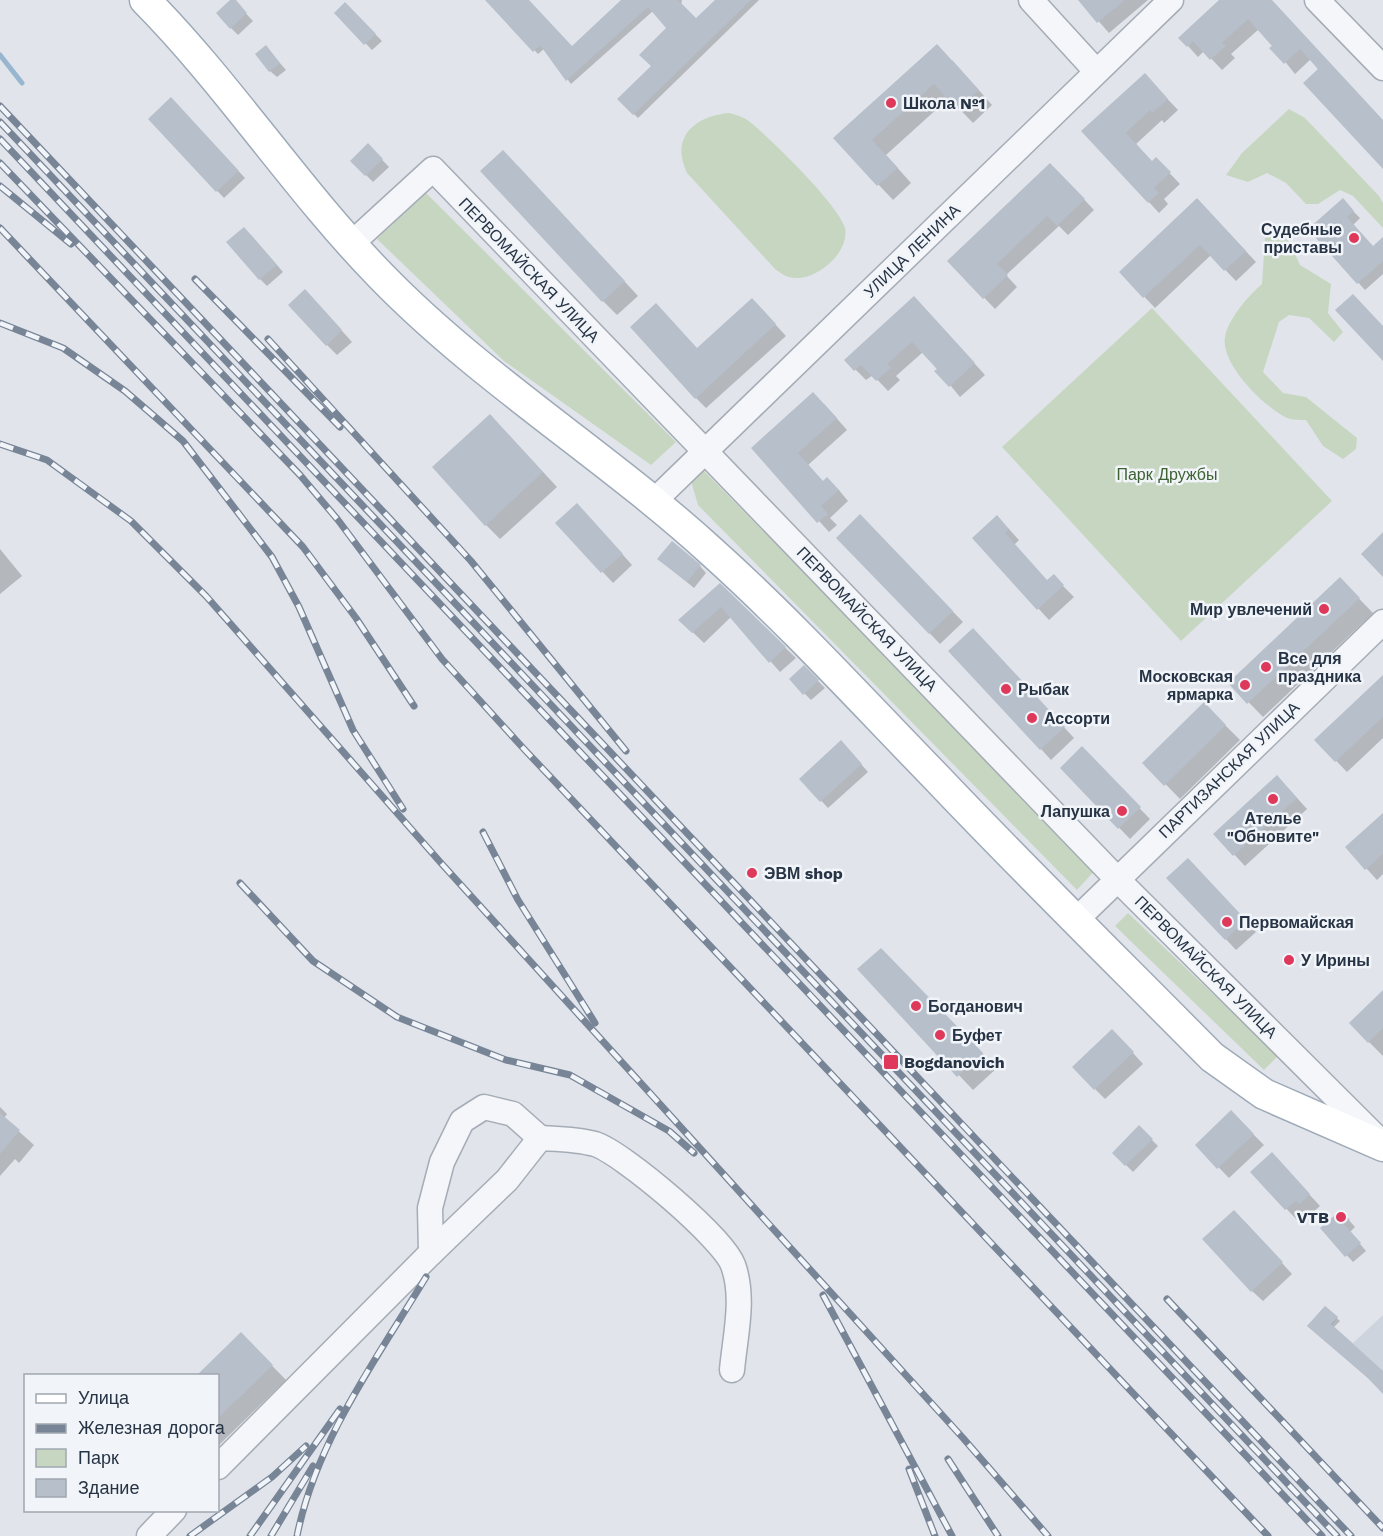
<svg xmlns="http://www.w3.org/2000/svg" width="1383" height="1536" viewBox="0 0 1383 1536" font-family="'Work Sans',sans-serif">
  <rect width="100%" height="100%" fill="#e1e5eb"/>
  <path fill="#ced4dd" d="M1325,1306L1338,1317L1332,1325L1353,1343L1383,1315V1394L1368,1378L1307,1326Z"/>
  <g fill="#c7d6c1">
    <path d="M1289,109L1305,118L1379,196L1383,203V228L1353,196L1340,190L1318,204H1306L1286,183L1267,173L1248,182L1226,175L1242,153Z"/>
    <path d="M729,113C737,115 744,117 750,122C770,138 840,206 845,228C850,251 819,279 796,278C787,278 782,274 775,269L687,173C670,138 694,116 729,113Z"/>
    <path d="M426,193L676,442L651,465L504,361L377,239Z"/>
    <path d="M1277,231L1289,241L1300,265L1331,284L1328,313L1343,332L1334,342L1309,318L1289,315L1279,322L1263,372L1283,393L1306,397L1357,438L1356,449L1343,459L1323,446L1306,420C1300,420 1293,420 1287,418C1265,408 1220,364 1225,337C1228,319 1249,295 1262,284L1265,238Z"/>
    <path d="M1152,308L1332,501L1181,641L1002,447Z"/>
    <path d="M703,470L1096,869L1077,890L698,505L691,481Z"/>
    <path d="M1128,913L1278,1056L1264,1070L1115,926Z"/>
  </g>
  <g fill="#0003">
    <path d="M233,0L253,21L238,35L231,28Z"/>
    <path d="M487,0H528L572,48L623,0H682L681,5L696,20L717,0H759L638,118L619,99L653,66L668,29L653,11L571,84L545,48L538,54Z"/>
    <path d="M1080,0H1148L1109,33Z"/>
    <path d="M1221,0H1271L1383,121V167L1311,59L1295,74L1259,29L1231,54L1235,58L1222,70L1204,51L1198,57L1188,46Z"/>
    <path d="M345,4L382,41L372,50L336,13Z"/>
    <path d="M272,54L286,70L277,77L270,71Z"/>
    <path d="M952,60L992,105L973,123L949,98L886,155L911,183L893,200L835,138Z"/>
    <path d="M1155,86L1178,110L1164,123L1162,120L1136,144L1152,162L1156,159L1180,184L1164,199L1168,204L1159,213L1084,131Z"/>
    <path d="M171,99L245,178L224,198L150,119Z"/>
    <path d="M368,145L389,167L373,182L352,161Z"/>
    <path d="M518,166L638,296L617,315L603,301Z"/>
    <path d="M1061,175L1094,210L1068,235L1059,226L1006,275L1017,287L995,309L949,261Z"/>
    <path d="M1349,207L1360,218L1353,225L1373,248L1383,240V274L1365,290L1310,229Z"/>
    <path d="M1208,211L1256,262L1236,281L1211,255L1155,308L1121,272Z"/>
    <path d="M251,235L283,272L267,286L260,279Z"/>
    <path d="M316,302L352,342L337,355L327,345Z"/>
    <path d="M925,309L985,375L960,397L923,352L896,376L900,380L888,391L873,375L866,380L846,360Z"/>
    <path d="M762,310L786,336L706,408L696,398L698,349Z"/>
    <path d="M824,404L847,430L808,465L823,482L838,489L848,501L830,518L837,525L829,532L753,448Z"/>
    <path d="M504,430L557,487L500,539L486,525Z"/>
    <path d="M588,516L632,565L613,583L558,523Z"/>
    <path d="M860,516L963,622L940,644L838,538Z"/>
    <path d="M1008,528L1019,540L1014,545L1048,582L1054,577L1074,597L1049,620L974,538Z"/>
    <path d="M0,549L22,576L0,594Z"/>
    <path d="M666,565L700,566L706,573L694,588Z"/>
    <path d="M1340,579L1373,613L1263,717L1230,683Z"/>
    <path d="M721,586L796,658L780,672L731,617L704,643L680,620Z"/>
    <path d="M984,641L1074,738L1051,760L1041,749Z"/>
    <path d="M804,667L825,688L811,700L791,680Z"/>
    <path d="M1383,677V738L1347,772L1316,740Z"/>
    <path d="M1204,704L1240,740L1180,799L1145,763Z"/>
    <path d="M848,749L868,772L828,808L801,779Z"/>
    <path d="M1082,749L1150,819L1130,839L1062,768Z"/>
    <path d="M1288,788L1307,809L1245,866L1215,834Z"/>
    <path d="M1383,815V874L1377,880L1347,847Z"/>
    <path d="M1198,871L1256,932L1236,950L1169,878Z"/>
    <path d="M881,950L997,1068L973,1090L859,969Z"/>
    <path d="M1383,992V1056L1369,1042Z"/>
    <path d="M1123,1042L1143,1064L1105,1099L1095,1089Z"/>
    <path d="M0,1107L7,1114L4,1118L34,1145L19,1163L15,1159L0,1176Z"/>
    <path d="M1231,1112L1264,1145L1229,1178L1197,1145Z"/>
    <path d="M1139,1127L1158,1146L1133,1172L1114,1153Z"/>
    <path d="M1282,1165L1320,1206L1311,1214L1308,1210L1297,1220L1252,1172Z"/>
    <path d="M1347,1218L1355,1227L1350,1232L1366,1251L1353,1262L1322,1228Z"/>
    <path d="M1245,1222L1292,1274L1263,1301L1252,1291Z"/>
    <path d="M1325,1308L1340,1321L1333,1328L1383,1373V1391L1312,1329Z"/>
    <path d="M241,1334L286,1380L218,1446V1376Z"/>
  </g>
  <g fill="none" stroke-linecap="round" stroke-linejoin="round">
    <path stroke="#98b6cf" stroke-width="5" d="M0,55L22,83"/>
  </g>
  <g fill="#b7bfca">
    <path d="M230,0H236L247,13L230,29L216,13Z"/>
    <path d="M485,0H529L572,46L621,0H678L696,18L715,0H751L633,115L617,99L651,66L639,55L666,28L648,7L566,81L540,45L533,52Z"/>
    <path d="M1078,0H1125L1097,23Z"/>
    <path d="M1219,0H1272L1383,120V169L1303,83L1318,69L1300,49L1284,64L1269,48L1272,46L1248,19L1222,43L1226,46L1210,60L1193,41L1187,47L1178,38Z"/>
    <path d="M345,2L376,34L364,45L334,13Z"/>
    <path d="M937,44L979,90L957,110L934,84L872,140L898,168L877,186L833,138Z"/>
    <path d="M266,45L280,63L269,72L255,54Z"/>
    <path d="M1145,73L1168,99L1152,113L1150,110L1126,133L1152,161L1156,157L1171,172L1154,188L1159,193L1148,203L1081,131Z"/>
    <path d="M171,97L239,171L216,192L148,119Z"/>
    <path d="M368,143L383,159L365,176L350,161Z"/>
    <path d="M503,150L625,281L602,302L480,171Z"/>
    <path d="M1050,163L1085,199L1057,226L1047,216L997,264L1008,275L983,299L947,261Z"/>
    <path d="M1197,198L1246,251L1224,271L1200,245L1143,298L1119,272Z"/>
    <path d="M1343,198L1354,211L1347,217L1373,246L1383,237V261L1357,284L1308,229Z"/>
    <path d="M244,227L277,265L259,280L226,242Z"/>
    <path d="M305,289L342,330L326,346L288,305Z"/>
    <path d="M1353,294L1383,326V361L1335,310Z"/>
    <path d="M914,296L975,363L949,387L934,371L937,369L912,342L887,364L891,368L876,381L861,365L854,371L844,360Z"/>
    <path d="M752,298L776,324L695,399L630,327L656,303L697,348Z"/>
    <path d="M813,392L837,418L798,453L823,481L827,477L839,490L821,506L828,514L817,523L751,448Z"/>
    <path d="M490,414L543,472L485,526L432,467Z"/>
    <path d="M577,503L623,554L601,573L555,523Z"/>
    <path d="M860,514L953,611L929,634L836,538Z"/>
    <path d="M997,515L1009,529L1005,533L1047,580L1054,574L1064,585L1037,610L972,538Z"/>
    <path d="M1383,532V577L1361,554Z"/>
    <path d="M672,541L701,565L687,582L657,559Z"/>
    <path d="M1340,577L1360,598L1247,704L1228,683Z"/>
    <path d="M720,583L786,647L769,663L721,607L692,633L678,620Z"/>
    <path d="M973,628L1065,727L1040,750L948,651Z"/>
    <path d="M804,665L819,680L803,695L789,679Z"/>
    <path d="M1383,675V717L1335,762L1314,740Z"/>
    <path d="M1204,702L1226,725L1164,786L1142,763Z"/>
    <path d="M841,740L862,764L820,802L799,779Z"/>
    <path d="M1082,746L1141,807L1118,829L1060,768Z"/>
    <path d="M1277,775L1297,798L1233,856L1213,834Z"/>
    <path d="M1383,813V854L1365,870L1345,847Z"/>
    <path d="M1188,858L1246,920L1225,940L1166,878Z"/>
    <path d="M881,948L983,1053L957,1077L857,969Z"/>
    <path d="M1383,990V1028L1368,1043L1349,1023Z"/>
    <path d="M1112,1029L1134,1052L1094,1090L1072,1067Z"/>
    <path d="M1231,1110L1254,1134L1217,1169L1195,1145Z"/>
    <path d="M0,1113L20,1130L0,1154Z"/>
    <path d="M1139,1125L1153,1139L1125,1166L1112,1153Z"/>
    <path d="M1272,1152L1310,1194L1300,1204L1296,1201L1285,1210L1250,1172Z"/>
    <path d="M1234,1210L1283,1262L1251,1292L1202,1239Z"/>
    <path d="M1341,1210L1350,1220L1344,1224L1361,1243L1345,1257L1320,1228Z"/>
    <path d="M1325,1306L1338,1317L1331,1324L1383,1371V1394L1368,1378L1307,1326Z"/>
    <path d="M241,1332L273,1365L218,1418V1376H196Z"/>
  </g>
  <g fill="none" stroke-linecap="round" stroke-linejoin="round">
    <g stroke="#a5acb6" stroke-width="27">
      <g id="minor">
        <path d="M1031,0L1096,71"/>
        <path d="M1317,0L1383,68"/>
        <path d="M351,244L433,169L1117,879L1381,1142"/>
        <path d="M654,501L1171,0"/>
        <path d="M1076,920L1383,622"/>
        <path d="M431,1253L430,1208L442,1162L462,1121L484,1107L513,1114L540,1138"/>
        <path d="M218,1467L431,1253L507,1180L540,1138C559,1139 577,1139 595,1144C623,1153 723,1238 733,1265C745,1298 735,1336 732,1370"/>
        <path d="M149,1536L174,1510"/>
      </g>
    </g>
    <g stroke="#9eaab8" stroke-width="33">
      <path id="major" d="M145,0C230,86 296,189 381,276C481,379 606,455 712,552C791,623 862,701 936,777C1026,872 1120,964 1212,1057L1264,1094L1383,1146"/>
    </g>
    <use href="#minor" stroke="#f4f6f9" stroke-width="24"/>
    <use href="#major" stroke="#fff" stroke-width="30"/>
    <g stroke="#788597" stroke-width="7">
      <g id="rail">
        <path d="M0,106L1351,1536"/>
        <path d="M0,122L1337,1536"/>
        <path d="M0,139L1322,1536"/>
        <path d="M0,163L300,475L338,520L442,659L524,749L1268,1536"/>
        <path d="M0,186L71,244"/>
        <path d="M0,228L303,547L356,618L414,706"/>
        <path d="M195,279L340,427"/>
        <path d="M0,323L63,348L125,391L183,441L272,557L299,607L353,730L403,809"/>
        <path d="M268,339L471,561L626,751"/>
        <path d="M0,444L47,460L131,521L206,596L441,863L963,1438L1048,1536"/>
        <path d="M483,832L518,900L595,1023"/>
        <path d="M240,883L313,961L397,1017L506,1060L570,1075L669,1131L694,1153"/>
        <path d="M823,1295L952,1536"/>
        <path d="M1167,1299L1383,1528"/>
        <path d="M948,1459L998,1536"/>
        <path d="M909,1469L935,1536"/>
        <path d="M190,1536L272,1477L306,1446"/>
        <path d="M250,1536L340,1409"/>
        <path d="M271,1536L313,1466"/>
        <path d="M297,1536C316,1441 377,1358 426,1277"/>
      </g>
    </g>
    <use href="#rail" stroke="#f1f4f8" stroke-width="4.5" stroke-dasharray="14" stroke-linecap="butt"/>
  </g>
  <g fill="#de385b" stroke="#f1f4f8" stroke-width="2">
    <circle cx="891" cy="103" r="6"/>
    <circle cx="1354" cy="238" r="6"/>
    <circle cx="1324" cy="609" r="6"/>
    <circle cx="1266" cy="667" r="6"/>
    <circle cx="1245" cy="685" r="6"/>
    <circle cx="1006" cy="689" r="6"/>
    <circle cx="1032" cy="718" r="6"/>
    <circle cx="1273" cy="799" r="6"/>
    <circle cx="1122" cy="811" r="6"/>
    <circle cx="752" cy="873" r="6"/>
    <circle cx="1227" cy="922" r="6"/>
    <circle cx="1289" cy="960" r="6"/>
    <circle cx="916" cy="1006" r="6"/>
    <circle cx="940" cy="1035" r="6"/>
    <rect x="883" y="1054" width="16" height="16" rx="3"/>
    <circle cx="1341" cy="1217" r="6"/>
  </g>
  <g text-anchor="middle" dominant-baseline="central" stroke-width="5" stroke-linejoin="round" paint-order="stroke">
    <g font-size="16" font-weight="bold" fill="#273445" stroke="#f1f4f8" text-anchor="start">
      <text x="903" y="103">Школа №1</text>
      <text x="1342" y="229" text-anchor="end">Судебные<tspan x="1342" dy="18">приставы</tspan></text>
      <text x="1312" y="609" text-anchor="end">Мир увлечений</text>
      <text x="1278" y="658">Все для<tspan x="1278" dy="18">праздника</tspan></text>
      <text x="1233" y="676" text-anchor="end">Московская<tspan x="1233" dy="18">ярмарка</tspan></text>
      <text x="1018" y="689">Рыбак</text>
      <text x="1044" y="718">Ассорти</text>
      <text x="1110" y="811" text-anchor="end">Лапушка</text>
      <text x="1273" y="818" text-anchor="middle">Ателье<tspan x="1273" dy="18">"Обновите"</tspan></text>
      <text x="764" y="873">ЭВМ shop</text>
      <text x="1239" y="922">Первомайская</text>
      <text x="1301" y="960">У Ирины</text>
      <text x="928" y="1006">Богданович</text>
      <text x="952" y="1035">Буфет</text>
      <text x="904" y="1062">Bogdanovich</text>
      <text x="1329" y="1217" text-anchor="end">VTB</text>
    </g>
    <g font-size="16" fill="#273445" stroke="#f1f4f8">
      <text transform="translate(912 251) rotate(-44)">УЛИЦА ЛЕНИНА</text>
      <text transform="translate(529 270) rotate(46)">ПЕРВОМАЙСКАЯ УЛИЦА</text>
      <text transform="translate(867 619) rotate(46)">ПЕРВОМАЙСКАЯ УЛИЦА</text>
      <text transform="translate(1229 770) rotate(-44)">ПАРТИЗАНСКАЯ УЛИЦА</text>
      <text transform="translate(1206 967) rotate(45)">ПЕРВОМАЙСКАЯ УЛИЦА</text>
    </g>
    <g font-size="16" fill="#3e6232" stroke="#f1f4f8">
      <text x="1167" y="474">Парк Дружбы</text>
    </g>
  </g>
  <rect x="24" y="1374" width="195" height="138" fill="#f1f4f8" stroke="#a0a7b0" stroke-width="1.5"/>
  <rect x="36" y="1394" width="30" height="9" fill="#ffffff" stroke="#a0a7b0" stroke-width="1.5"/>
  <text x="78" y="1404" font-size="18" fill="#273445">Улица</text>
  <rect x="36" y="1424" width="30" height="9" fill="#788597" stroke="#a0a7b0" stroke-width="1.5"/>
  <text x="78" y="1434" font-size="18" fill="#273445">Железная дорога</text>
  <rect x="36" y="1449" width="30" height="18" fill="#c7d6c1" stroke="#a0a7b0" stroke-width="1.5"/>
  <text x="78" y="1464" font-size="18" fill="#273445">Парк</text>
  <rect x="36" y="1479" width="30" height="18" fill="#b7bfca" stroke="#a0a7b0" stroke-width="1.5"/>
  <text x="78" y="1494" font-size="18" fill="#273445">Здание</text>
</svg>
